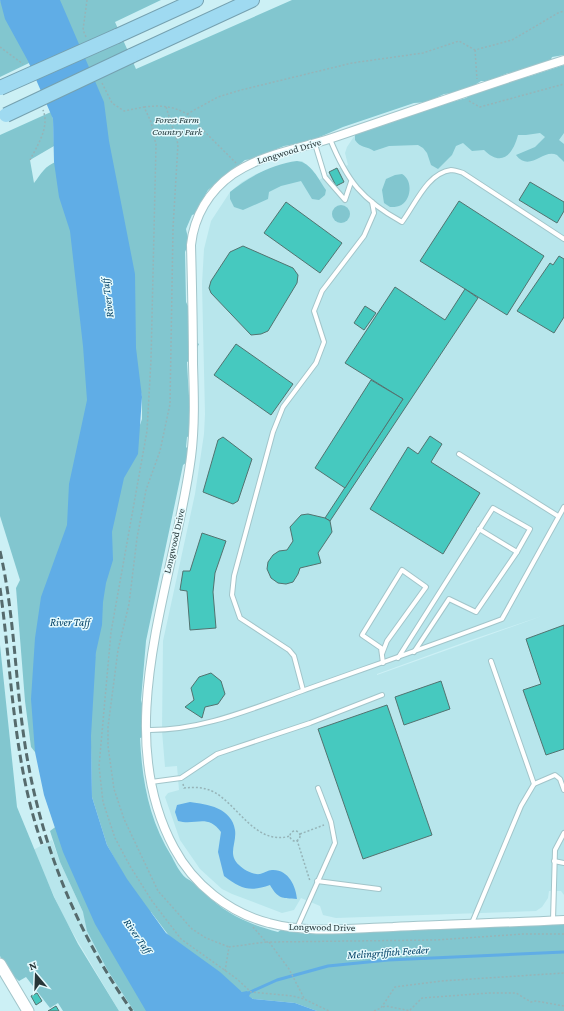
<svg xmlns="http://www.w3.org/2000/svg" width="564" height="1011" viewBox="0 0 564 1011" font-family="'Crimson Pro',serif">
  <rect width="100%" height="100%" fill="#ccf0f5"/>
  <g fill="#b8e6ec" fill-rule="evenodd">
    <path d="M564,128V895L561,891H549L548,898L542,907L536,911L336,918L323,915L320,906L301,898L294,910L282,913L232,894L222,889L200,869L180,840L165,797L168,793L179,790L177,766L165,767L162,731L163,641L195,494L204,434L205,414L202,284L204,249L211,221L230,192L242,182L256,174L292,162L302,161L308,166L319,180L330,174L329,172L348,165L345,153L347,147L355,135L362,143ZM542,616L377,675V674L468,641Z"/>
    <path d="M52,840L60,862L83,912L142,1011H119L64,918L33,850Z"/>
  </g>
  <g fill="#82c6cf">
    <path d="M0,0L33,59L29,63L0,77Z"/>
    <path d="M54,0H161L115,22L136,69L292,0H564V55L552,57L550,62L516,73H508L489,81H481L464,92L444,94L428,102L414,103L343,127L308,142L284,146L253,159L245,160L208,190L195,214L192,215L186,229C188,240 191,239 185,252L186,302L189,308L191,339L199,344L191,360L187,362C188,387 191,412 190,436L187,437L186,447L189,450L187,462L183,465L146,641L141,700L144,711L143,737L140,738C142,781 149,820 172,857C175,863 180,873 186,878C191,881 199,886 204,892C227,915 246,923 278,932L282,929L564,924V1011H317L295,1003L253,999L242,992L198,974L151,912L144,911L107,845L92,797L91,747L89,740L92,684L108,543L117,493L142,419V397Z"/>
    <path d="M564,65V133L559,140L564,144V162C562,160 559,157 557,155C543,148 530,173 516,155L535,147L545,137L540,133L526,135H518C513,154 502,168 484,150L472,151L463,143L456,146L452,155L438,169L431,165L427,153L423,148L418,145L389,146L374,151C367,146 360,148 355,140V135L357,133L430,108L466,98L475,92L521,76L527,77Z"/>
    <path d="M51,112L53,119L54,146L30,160L34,183C42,173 44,166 58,161L63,167L92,389L39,746L35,752L31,747L25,701L16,588L20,580L0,516V135Z"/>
    <path d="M297,161C311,162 319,180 326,190L325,195L319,200L312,199L301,181L281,186L269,192L268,199L243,210L234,207L230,199V192C248,177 273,164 297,161Z"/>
    <path d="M402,174C413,180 412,201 399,206C397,207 392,207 390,207L384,203L382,190L386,179L395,175Z"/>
    <circle cx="341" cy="214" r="9"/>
    <path d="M0,645L17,807L54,897L78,944L119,1011H63L58,1003L50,1008L26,977L19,981L10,973L0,956Z"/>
    <path d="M58,825L150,1011H134L108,971L87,931L83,912L60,862L50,831Z"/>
  </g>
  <g fill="#60ade6">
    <path d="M0,0H60L104,102L109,141L135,274L136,348L142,397L138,454L124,478L112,532L113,560L106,583L103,602L102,625L96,652L91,736L92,797L107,845L127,879L166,933L220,972L242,992L247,991L250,994L249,996L253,999L295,1003L317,1011H146L95,924L63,852L44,795L35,752L31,699L35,638L41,597L67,525L69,484L87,400L83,346L70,231L59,197L54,162L53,119L28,61L5,19Z"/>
    <path d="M190,802C207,804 232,808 235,830C237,843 227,854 239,865C244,870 253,875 260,874C264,873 268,870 272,870C288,869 296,886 297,899C282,898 278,899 270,885C250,892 241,889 224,876L218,852L221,832C207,813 196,826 178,821L175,812L177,805Z"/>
  </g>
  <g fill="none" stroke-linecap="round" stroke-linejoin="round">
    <path stroke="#60ade6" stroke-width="3" d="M246,994L277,980L328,966L388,960L564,952"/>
  </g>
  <g fill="#46c9bf" stroke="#527370">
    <path d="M337,168L344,182L336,186L329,172Z"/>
    <path d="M530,182L564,202V211L557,223L519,200Z"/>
    <path d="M459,201L544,256L507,315L420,261Z"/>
    <path d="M286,202L342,243L320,273L264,233Z"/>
    <path d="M243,246L293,268L298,275L297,283L268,331L261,334L251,335L211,293L209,288L211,281L230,252Z"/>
    <path d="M559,256L564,259V317L554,333L517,311L550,263L553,265Z"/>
    <path d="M395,287L445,320L465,289L478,298L330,521L325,518L403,399L345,363Z"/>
    <path d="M365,306L376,313L364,330L354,323Z"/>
    <path d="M236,344L293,384L271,415L214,375Z"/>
    <path d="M371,380L403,399L345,488L315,468Z"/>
    <path d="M430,436L442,444L431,462L480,493L443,554L370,509L408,447L418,454Z"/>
    <path d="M223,437L252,459L238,501L233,504L203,492L218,440Z"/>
    <path d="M308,514L325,518L330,521L332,532L318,553L321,563L300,568L298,574L293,582L286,584L278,583L271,578L267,569L268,562L273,555L279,551L287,550L293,541L290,527L301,515Z"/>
    <path d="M202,533L226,541L215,573L213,592L216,628L190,630L187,591L180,590L183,571H190Z"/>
    <path d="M564,625V749L546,755L523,690L541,684L526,639Z"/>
    <path d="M211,673L221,681L225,694L218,704L205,707L202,718L185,707L194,700L191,688L199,677Z"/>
    <path d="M441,681L450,709L404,725L395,697Z"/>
    <path d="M387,705L432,835L363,859L318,729Z"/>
    <path d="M37,993L42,1001L36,1005L31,996Z"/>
    <path d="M56,1006L59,1011H48Z"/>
  </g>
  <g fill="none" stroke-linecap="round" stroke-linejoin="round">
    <g stroke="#a2c5ca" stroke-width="6">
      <g id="service">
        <path d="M330,139C347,181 362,200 402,222C415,205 427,173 451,170C455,170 460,172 463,173L564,239"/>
        <path d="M315,144L325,177L345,200L351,182"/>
        <path d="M459,454L558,516"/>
        <path d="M414,652L449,599L476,612L517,552L479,529"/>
        <path d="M382,654L387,641L426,587L402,570L362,635L381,648L383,663"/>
        <path d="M398,658L493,508L530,529L517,552"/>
        <path d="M491,661L534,784L555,775L560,779L564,790"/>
        <path d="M303,690L294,656L289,650L240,618L232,595L234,576L273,432L283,407L316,363L324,342L314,311L322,291L364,236L374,213L372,202"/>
        <path d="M147,730C201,731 251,709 302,691C369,667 436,644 502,619L564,507"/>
        <path d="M151,782L181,778L217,754L310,723L382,695"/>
        <path d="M554,861L564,863"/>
        <path d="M317,881L379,889"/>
        <path d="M553,920L555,850L564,833"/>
        <path d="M472,923L521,806L534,784"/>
        <path d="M297,928L335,843L331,822L318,788"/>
      </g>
    </g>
    <g stroke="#a2c5ca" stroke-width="10">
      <path id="minor" d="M564,60C486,85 409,112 332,138C299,149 262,154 233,174C209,191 194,216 191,245C192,284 193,324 193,364C194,395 195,426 191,457C175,581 109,728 174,848C193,884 229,913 269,923C309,934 352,928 393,927C450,924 507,923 564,920"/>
    </g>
    <g stroke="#a2c5ca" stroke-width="13">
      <path id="secondary" d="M0,964L28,1011"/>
    </g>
    <g stroke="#75a1b0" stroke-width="16">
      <g id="motorway">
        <path d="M117,36L196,0"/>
        <path d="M131,56L252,0"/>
      </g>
    </g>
    <g stroke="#96b4b8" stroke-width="1.5" stroke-dasharray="2 2" stroke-linecap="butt">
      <path d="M86,37L83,30L87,0"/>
      <path d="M0,47L23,64"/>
      <path d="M475,50L477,79"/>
      <path d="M102,83L112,103L124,111L144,107L151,122L156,145L151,360L147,431L111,632L99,766L103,802L115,838L130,866L152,901L181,939L237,979L251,992L293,996L304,999L329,1011"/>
      <path d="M469,101L480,107L564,84"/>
      <path d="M144,107C160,105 173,106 187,114L236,163"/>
      <path d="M166,107L178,144L173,228L170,404L160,451L146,490L137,538L129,604L118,650L108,727V746L114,789L124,819L158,891L192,929L206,938L229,947"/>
      <path d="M187,114L218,97L241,90L352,63L423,53L459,41L475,50L512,40L558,13L564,11"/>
      <path d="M30,160C37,146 50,127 43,110"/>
      <path d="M183,784L184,788C195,787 204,787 214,792C239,806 256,846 290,836"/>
      <circle cx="295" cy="836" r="5"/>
      <path d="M300,834L324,825"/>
      <path d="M297,840L310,881"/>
      <path d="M253,927L266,942H269L436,940L523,934H564"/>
      <path d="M269,942L289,969L304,998"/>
      <path d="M225,971L229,947L266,942"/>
      <path d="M383,1007L386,1006L411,1011"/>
      <path d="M410,1010L422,998L489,993H516L531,1002L536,1001L564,1006"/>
      <path d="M374,1011L381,1008L395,987L441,981L564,973"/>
    </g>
    <use href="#service" stroke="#fff" stroke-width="4"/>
    <use href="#minor" stroke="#fff" stroke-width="8"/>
    <use href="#secondary" stroke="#fff" stroke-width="11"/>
    <use href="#motorway" stroke="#9fdaf1" stroke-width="14"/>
    <g stroke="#566b6d" stroke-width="3" stroke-dasharray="8 4" stroke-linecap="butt">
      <path d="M0,551C14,612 15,676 24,738C38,837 74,929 132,1011"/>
      <path d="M0,588C12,673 13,762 42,844"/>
    </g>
    <g stroke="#75a1b0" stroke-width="16" stroke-linecap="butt">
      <g id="motorway-bridge">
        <path d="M0,88L117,36"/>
        <path d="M6,115L131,56"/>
      </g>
    </g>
    <use href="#motorway-bridge" stroke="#9fdaf1" stroke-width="14"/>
  </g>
  <g text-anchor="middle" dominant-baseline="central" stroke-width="3" stroke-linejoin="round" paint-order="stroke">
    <g font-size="10" font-style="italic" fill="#1c3336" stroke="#e5fafd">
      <text x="177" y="119">Forest Farm<tspan x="177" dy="12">Country Park</tspan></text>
    </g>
    <g font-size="10" fill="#273638" stroke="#e5fafd">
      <text transform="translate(289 151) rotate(-17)">Longwood Drive</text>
      <text transform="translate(174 541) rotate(-77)">Longwood Drive</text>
      <text transform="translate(322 927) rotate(1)">Longwood Drive</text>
    </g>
    <g font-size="11" font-style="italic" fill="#004065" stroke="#e5fafd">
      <text transform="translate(107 298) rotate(-97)">River Taff</text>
      <text x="70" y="622">River Taff</text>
      <text transform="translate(138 936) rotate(55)">River Taff</text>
      <text transform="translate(388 952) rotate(-4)">Melingriffith Feeder</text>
    </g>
  </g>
  <g transform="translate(36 975) rotate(341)" stroke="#e5fafd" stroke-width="3" paint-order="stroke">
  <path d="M0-3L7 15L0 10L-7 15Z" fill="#273638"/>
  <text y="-6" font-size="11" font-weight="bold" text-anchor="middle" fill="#273638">N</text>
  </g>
</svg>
